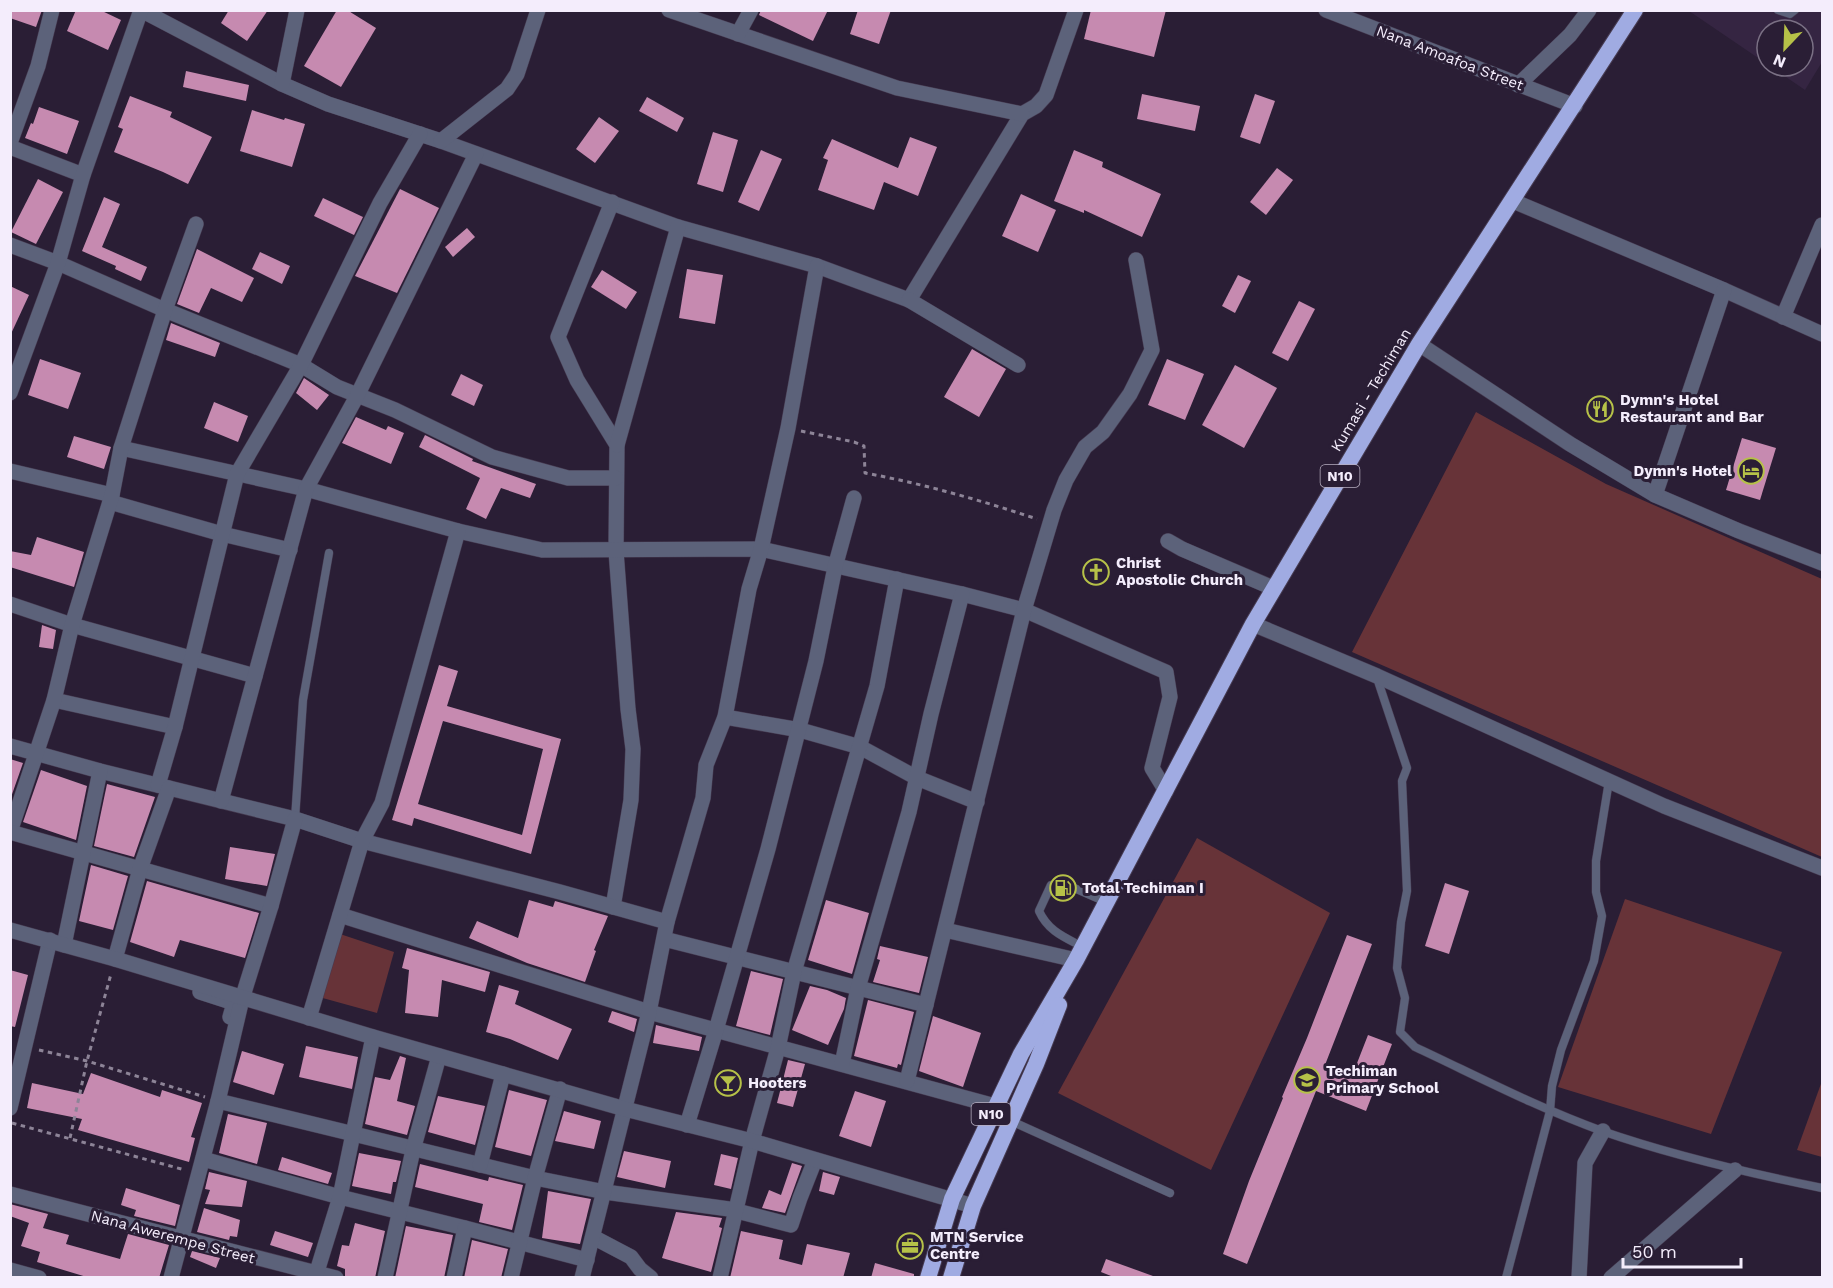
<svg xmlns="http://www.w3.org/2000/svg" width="1833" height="1288" viewBox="0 0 1833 1288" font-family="'Work Sans',sans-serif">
  <rect width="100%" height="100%" fill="#2a1e35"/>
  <path fill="#352542" d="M1689,11H1822V62L1805,90L1770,66H1803V30H1767V64Z"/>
  <g fill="#673338">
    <path d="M1476,412L1606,484L1822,579V857L1352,652Z"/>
    <path d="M1197,838L1330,913L1211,1170L1058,1093Z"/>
    <path d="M1625,899L1782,952L1711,1134L1558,1087Z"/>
    <path d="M340,934L394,952L377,1013L319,997Z"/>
    <path d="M1822,1081V1157L1797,1150Z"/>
  </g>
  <g fill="#c68ab0" fill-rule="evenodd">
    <path d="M10,10H42L36,27L10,18Z"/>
    <path d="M76,10H100L121,20L108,50L67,31Z"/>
    <path d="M229,10H268L247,41L221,23Z"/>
    <path d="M337,10H347L376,28L341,87L304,66Z"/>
    <path d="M761,10H828L813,41L759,15Z"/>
    <path d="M858,10H891L879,44L850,34Z"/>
    <path d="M1091,10H1166L1154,57L1084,39Z"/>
    <path d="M186,71L249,85L246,101L183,87Z"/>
    <path d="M1142,94L1200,106L1195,131L1137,119Z"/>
    <path d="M1255,94L1275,101L1260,144L1240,137Z"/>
    <path d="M130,96L172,112L170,117L212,137L188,184L163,172L114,152L123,129L118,127Z"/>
    <path d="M647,97L684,118L677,132L639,111Z"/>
    <path d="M39,107L79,121L67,154L25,138L31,123L33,124Z"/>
    <path d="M252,110L284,120L285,118L305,124L292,167L240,151Z"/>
    <path d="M599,117L619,131L595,163L576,149Z"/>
    <path d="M713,132L738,140L723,192L697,184Z"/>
    <path d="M910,137L937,147L918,196L884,182L874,210L818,190L828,160L823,158L832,139L898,168Z"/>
    <path d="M761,150L782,159L759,211L738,202Z"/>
    <path d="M1074,150L1103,162L1102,167L1161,194L1142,237L1084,210V213L1054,201Z"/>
    <path d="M1277,168L1293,180L1266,215L1250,202Z"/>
    <path d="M38,179L63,192L36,244L11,232Z"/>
    <path d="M400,189L439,208L397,293L355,276Z"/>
    <path d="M1021,194L1056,210L1038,252L1002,236Z"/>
    <path d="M104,197L120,204L102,247L147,267L141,281L115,269L116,266L82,251Z"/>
    <path d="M323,198L363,217L354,235L314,216Z"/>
    <path d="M467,228L475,237L453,257L445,247Z"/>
    <path d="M197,249L254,278L242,302L211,288L199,313L177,304Z"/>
    <path d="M260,252L290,266L282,284L252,269Z"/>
    <path d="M687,269L723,275L715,324L679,318Z"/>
    <path d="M602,270L637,292L626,309L591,287Z"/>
    <path d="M1238,275L1251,281L1235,313L1222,306Z"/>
    <path d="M10,286L29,295L10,336Z"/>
    <path d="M1299,301L1315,309L1288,361L1272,353Z"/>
    <path d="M171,323L220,343L215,357L166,340Z"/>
    <path d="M972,349L1006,369L979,417L944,397Z"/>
    <path d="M40,359L81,373L68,409L28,395Z"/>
    <path d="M1167,359L1204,374L1185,420L1148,405Z"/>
    <path d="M1235,365L1277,388L1244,448L1202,425Z"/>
    <path d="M461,374L483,385L474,406L451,395Z"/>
    <path d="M304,378L329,395L317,410L296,393Z"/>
    <path d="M214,402L248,416L238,442L204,428Z"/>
    <path d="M356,417L386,430L388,426L404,433L391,464L342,443Z"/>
    <path d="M425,435L473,459L472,461L536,484L530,498L501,488L486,519L466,509L480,478L419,447Z"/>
    <path d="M74,436L111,447L104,469L67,457Z"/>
    <path d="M1742,438L1776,448L1760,500L1726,490Z"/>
    <path d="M37,537L84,552L74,587L10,567V551L31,555Z"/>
    <path d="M42,625L56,630L53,649L39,647Z"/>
    <path d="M439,665L458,671L447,706L561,739L531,854L414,818L412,826L392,820ZM443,721L543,749L522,835L418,804Z"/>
    <path d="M10,759L23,763L10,800Z"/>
    <path d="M41,770L87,786L76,840L23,822Z"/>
    <path d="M107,784L155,797L134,857L94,846Z"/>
    <path d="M230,847L275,854L267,886L225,879Z"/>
    <path d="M91,865L128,876L113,930L79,921Z"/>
    <path d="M147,881L259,913L245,958L180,940L174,957L130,942Z"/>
    <path d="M1445,883L1469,891L1449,954L1425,946Z"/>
    <path d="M529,900L553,907L555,901L608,916L594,950L596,951L585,982L527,963L469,938L477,921L518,938Z"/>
    <path d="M826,900L869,913L852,974L808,960Z"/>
    <path d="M1347,935L1372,944L1325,1065L1352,1076L1368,1035L1392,1044L1366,1111L1316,1091L1247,1264L1223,1254L1249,1181L1283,1098L1282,1097L1307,1038Z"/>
    <path d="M880,946L928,957L919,993L873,982L880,960L877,959Z"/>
    <path d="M407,948L490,972L485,992L442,980L438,1017L405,1013L409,970L402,968Z"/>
    <path d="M10,970L28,975L15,1027L10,1026Z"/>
    <path d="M751,971L783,979L770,1035L736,1026Z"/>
    <path d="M499,985L519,991L515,1004L572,1029L558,1060L510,1039L486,1032Z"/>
    <path d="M810,986L827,990L846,998L844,1009L828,1045L792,1030Z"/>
    <path d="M868,1000L914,1012L901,1065L898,1064L897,1068L854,1056Z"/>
    <path d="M612,1011L637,1019L634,1032L608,1022Z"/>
    <path d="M933,1016L981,1033L963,1087L919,1071Z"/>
    <path d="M656,1025L702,1037L699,1051L653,1043Z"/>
    <path d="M306,1046L358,1057L352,1089L299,1077Z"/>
    <path d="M242,1051L284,1064L274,1095L233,1082Z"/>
    <path d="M400,1056L406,1058L397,1101L415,1106L407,1135L365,1124L375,1077L390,1080Z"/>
    <path d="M788,1060L805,1064L793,1107L777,1103Z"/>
    <path d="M91,1073L160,1097L162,1090L202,1103L191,1137L195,1138L189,1162L78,1130L82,1119L27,1108L32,1083L83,1094Z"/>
    <path d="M509,1090L547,1100L531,1156L495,1147Z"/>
    <path d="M855,1091L886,1101L871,1147L839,1136Z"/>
    <path d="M438,1096L485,1106L475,1145L428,1132Z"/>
    <path d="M564,1111L601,1121L594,1149L555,1141Z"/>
    <path d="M228,1114L267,1123L257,1164L219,1153Z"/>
    <path d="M624,1151L671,1161L665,1188L617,1177Z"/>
    <path d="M359,1153L401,1161L396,1182H393L391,1194L352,1186Z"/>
    <path d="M721,1154L738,1158L731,1189L714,1185Z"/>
    <path d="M282,1157L332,1173L328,1184L278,1170Z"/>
    <path d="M792,1163L802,1166L785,1213L762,1208L769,1190L781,1195Z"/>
    <path d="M420,1164L488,1181L489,1177L523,1185L512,1230L479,1222L483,1204L415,1187Z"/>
    <path d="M209,1172L247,1181L242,1207L205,1204L210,1190L205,1189Z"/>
    <path d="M823,1172L840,1177L834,1195L819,1191Z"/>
    <path d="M126,1188L180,1205L175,1226L134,1216L136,1210L121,1205Z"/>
    <path d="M548,1191L591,1199L580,1244L542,1238Z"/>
    <path d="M10,1204L48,1214L43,1228L69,1235L66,1244L120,1259L128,1234L169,1245L159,1278H90L37,1262L40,1252L21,1246L29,1223L10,1216Z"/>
    <path d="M204,1208L240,1220L237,1237L230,1236L229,1240L197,1232Z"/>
    <path d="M676,1212L722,1218L719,1227L722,1228L711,1272L662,1258Z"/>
    <path d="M355,1223L385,1231L375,1278H345V1269L337,1266L342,1245L349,1246Z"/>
    <path d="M406,1226L453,1235L444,1278H395Z"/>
    <path d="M275,1231L313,1243L308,1257L270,1245Z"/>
    <path d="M741,1231L783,1240L779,1259L802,1265L807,1244L850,1253L843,1278H730Z"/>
    <path d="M472,1240L508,1249L501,1278H464Z"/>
    <path d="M192,1251L220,1258L216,1268L190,1257Z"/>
    <path d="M1106,1259L1153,1276V1278H1116L1101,1272Z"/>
    <path d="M875,1263L914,1274V1278H871Z"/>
  </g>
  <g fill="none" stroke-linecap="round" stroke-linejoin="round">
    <g stroke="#463b51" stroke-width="9">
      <g id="service">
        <path d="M1778,10L1790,14L1795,10"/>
        <path d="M1377,678L1407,768L1402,781L1407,891L1401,922L1397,968L1405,998L1400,1032L1415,1047C1477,1076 1538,1108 1602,1131C1674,1156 1748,1173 1822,1188"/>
        <path d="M295,819L303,700L329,553"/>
        <path d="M1083,947C1064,937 1048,931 1039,911L1051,885L1065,884L1106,902"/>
        <path d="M1011,1121L1170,1193"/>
        <path d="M1506,1278L1550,1111L1552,1086L1561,1050L1594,961L1602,916L1596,892V861L1609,781"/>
      </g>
    </g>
    <g stroke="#463b51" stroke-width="16">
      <g id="minor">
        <path d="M141,10L282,84L328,104L441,141L678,227L817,266L909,300L1022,114L1036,106L1046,95L1076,10"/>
        <path d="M669,10L897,88L1022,114"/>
        <path d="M1326,10L1575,106"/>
        <path d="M738,34L751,10"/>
        <path d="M282,84L297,10"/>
        <path d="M1518,85L1570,35L1589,10"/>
        <path d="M441,141L507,89L517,74L538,10"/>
        <path d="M10,143L38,66L52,10"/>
        <path d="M10,147L83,175"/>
        <path d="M1513,201L1724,290L1822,334"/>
        <path d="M612,202L558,337L577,380L617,445L616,551L628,709L633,749L631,800L613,907"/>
        <path d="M10,245L58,263L165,310L301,365L337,387L395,410L492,457L568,478H616"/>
        <path d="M909,300L1018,365"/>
        <path d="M1783,317L1822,225"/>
        <path d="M1419,344L1570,444L1655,495L1739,531L1822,563"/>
        <path d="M10,393L58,263L83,175L141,10"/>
        <path d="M617,445L678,227"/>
        <path d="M121,448L306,489L458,531L542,550L761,549L962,594L1024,610L1166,672L1170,697L1152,768L1166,791"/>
        <path d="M10,471L112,495"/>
        <path d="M1655,495L1724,290"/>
        <path d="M110,502L222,534L290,550"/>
        <path d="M1168,541L1182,549L1273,588"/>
        <path d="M10,604L72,625L255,676"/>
        <path d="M1253,624L1377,676L1664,806L1822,868"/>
        <path d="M54,700L175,727"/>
        <path d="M725,717L800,730L860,747L917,778L977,802"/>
        <path d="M10,746L100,771L295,819L362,841L560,892L667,922"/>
        <path d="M158,785L175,727L237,474L301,365L380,203L420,134"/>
        <path d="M221,801L306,489L357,396L476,154"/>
        <path d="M10,832L54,700L72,625L112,495L121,448L165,310L196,224"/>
        <path d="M10,832L271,906"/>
        <path d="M340,915L649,1012L995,1106"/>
        <path d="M945,930L1076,960"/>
        <path d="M664,939L926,1005"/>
        <path d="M64,945L100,771"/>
        <path d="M115,959L140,869L169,788"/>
        <path d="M200,992L234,1003L230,1017"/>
        <path d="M309,1018L362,841L382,803L458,531"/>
        <path d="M842,1064L858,988L909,812L931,714L962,594"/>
        <path d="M907,1081L1024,610L1054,510L1066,480L1085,447L1103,432L1130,394L1152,350L1136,260"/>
        <path d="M218,1101L535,1178L605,1192L729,1209L791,1225L800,1198L815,1160"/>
        <path d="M10,1108L50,940"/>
        <path d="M687,1125L716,1030L768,849L816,661L835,567L854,498"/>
        <path d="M203,1159L340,1197L465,1228"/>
        <path d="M480,1165L503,1074"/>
        <path d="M10,1194L336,1278"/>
        <path d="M593,1237L631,1257L640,1269L651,1278"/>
        <path d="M10,1270L39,1278"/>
        <path d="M171,1278L218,1101L242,999L271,906L295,819"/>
        <path d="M315,1278L340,1197L373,1037"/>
        <path d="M385,1278L413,1150L439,1056"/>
        <path d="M454,1278L465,1228L587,1260"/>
        <path d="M511,1278L535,1178L560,1089"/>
        <path d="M582,1278L649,1012L667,922L703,798L706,765L725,717L749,589L761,549L788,428L817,266"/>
        <path d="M720,1278L752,1141L778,1048L794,972L877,686L897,579"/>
        <path d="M1579,1278L1585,1163L1603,1131"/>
        <path d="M1611,1278L1735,1170"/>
      </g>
    </g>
    <g stroke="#463b51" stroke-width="16">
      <path id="tertiary" d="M10,930L115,959L373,1037L625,1109L752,1141L973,1206"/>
    </g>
    <g stroke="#463b51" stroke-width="18">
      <g id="trunk">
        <path d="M928,1278L952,1199L1021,1054L1076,960L1253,624L1419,344L1635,10"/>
        <path d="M951,1278L973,1206L1036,1064L1059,1005"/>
      </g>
    </g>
    <g stroke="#8d8497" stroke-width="3" stroke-dasharray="4.5 4.5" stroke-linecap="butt">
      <path d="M801,431L854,442L864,446L865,473C924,484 980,500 1037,519"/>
      <path d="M39,1050L87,1061L205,1097"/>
      <path d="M12,1123L185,1170"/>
      <path d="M70,1138L87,1061L111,974"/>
    </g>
    <use href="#service" stroke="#5c627a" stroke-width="8"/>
    <use href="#minor" stroke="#5c627a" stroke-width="15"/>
    <use href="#tertiary" stroke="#5c627a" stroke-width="15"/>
    <use href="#trunk" stroke="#a0abe2" stroke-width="16"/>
  </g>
  <defs>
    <g id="restaurant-ring" transform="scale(1.35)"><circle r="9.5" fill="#2a1e35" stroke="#b6c148" stroke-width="1.5"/><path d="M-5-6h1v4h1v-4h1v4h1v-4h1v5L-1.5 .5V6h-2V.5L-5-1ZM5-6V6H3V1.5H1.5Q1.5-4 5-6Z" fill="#b6c148"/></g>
    <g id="hotel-ring" transform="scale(1.35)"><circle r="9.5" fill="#2a1e35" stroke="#b6c148" stroke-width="1.5"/><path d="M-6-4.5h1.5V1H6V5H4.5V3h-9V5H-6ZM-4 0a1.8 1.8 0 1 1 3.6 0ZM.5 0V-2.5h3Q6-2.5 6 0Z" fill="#b6c148"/></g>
    <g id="church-ring" transform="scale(1.35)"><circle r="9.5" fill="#2a1e35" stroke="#b6c148" stroke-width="1.5"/><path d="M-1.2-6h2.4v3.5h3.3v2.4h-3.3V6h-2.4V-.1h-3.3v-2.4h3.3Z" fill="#b6c148"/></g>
    <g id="fuel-ring" transform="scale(1.35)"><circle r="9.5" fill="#2a1e35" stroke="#b6c148" stroke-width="1.5"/><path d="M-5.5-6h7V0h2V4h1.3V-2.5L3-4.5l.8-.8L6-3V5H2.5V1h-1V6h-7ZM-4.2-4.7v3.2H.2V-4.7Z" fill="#b6c148"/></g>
    <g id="school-ring" transform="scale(1.35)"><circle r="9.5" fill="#2a1e35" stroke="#b6c148" stroke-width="1.5"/><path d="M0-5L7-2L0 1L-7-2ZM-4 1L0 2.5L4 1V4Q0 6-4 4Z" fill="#b6c148"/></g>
    <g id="bar-ring" transform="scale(1.35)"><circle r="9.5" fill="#2a1e35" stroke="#b6c148" stroke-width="1.5"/><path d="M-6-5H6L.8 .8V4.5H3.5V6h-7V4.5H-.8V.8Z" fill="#b6c148"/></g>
    <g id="office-ring" transform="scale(1.35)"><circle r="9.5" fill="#2a1e35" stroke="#b6c148" stroke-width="1.5"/><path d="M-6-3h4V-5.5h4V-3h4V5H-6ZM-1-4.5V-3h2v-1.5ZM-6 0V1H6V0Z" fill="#b6c148"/></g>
  </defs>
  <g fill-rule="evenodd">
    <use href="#restaurant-ring" x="1600" y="409"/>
    <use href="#hotel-ring" x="1751" y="471"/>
    <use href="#church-ring" x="1096" y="572"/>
    <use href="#fuel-ring" x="1063" y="888"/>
    <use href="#school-ring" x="1307" y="1080"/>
    <use href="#bar-ring" x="728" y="1083"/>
    <use href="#office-ring" x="910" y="1246"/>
  </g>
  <g text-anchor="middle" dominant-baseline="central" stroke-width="6" stroke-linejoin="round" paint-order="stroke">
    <g fill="#2a1e35" stroke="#b7afc0" stroke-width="1.5">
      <rect x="1320.5" y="465" width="39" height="22" rx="4.5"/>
      <rect x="971.5" y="1103" width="39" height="22" rx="4.5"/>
    </g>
    <g font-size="14" font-weight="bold" fill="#f4edfc">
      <text x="1340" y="476">N10</text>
      <text x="991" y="1114">N10</text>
    </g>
    <g font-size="15" fill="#f4edfc" stroke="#2a1e35">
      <text transform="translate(1450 58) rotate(21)">Nana Amoafoa Street</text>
      <text transform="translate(1371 390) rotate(-59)">Kumasi - Techiman</text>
      <text transform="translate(173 1237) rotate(15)">Nana Awerempe Street</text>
    </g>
    <g font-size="15" font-weight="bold" fill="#f4edfc" stroke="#2a1e35" text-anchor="start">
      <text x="1620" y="400">Dymn's Hotel<tspan x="1620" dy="17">Restaurant and Bar</tspan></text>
      <text x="1732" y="471" text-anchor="end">Dymn's Hotel</text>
      <text x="1116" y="563">Christ<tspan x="1116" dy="17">Apostolic Church</tspan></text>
      <text x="1082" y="888">Total Techiman I</text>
      <text x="1326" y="1071">Techiman<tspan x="1326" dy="17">Primary School</tspan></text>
      <text x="748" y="1083">Hooters</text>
      <text x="930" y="1237">MTN Service<tspan x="930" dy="17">Centre</tspan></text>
    </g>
  </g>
  <rect width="1833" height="1288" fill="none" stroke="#f4edfc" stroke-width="24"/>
  <g transform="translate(1785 48) rotate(203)"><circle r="28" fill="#2a1e35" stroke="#7b7185" stroke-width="1.5"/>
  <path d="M0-4.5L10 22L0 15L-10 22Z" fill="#b6c148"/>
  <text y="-9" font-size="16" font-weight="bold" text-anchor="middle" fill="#f4edfc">N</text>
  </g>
  <path d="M1623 1258v9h118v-9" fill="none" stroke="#f4edfc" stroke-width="3"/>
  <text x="1632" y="1258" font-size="18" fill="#f4edfc" stroke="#2a1e35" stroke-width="4.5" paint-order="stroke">50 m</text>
</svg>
